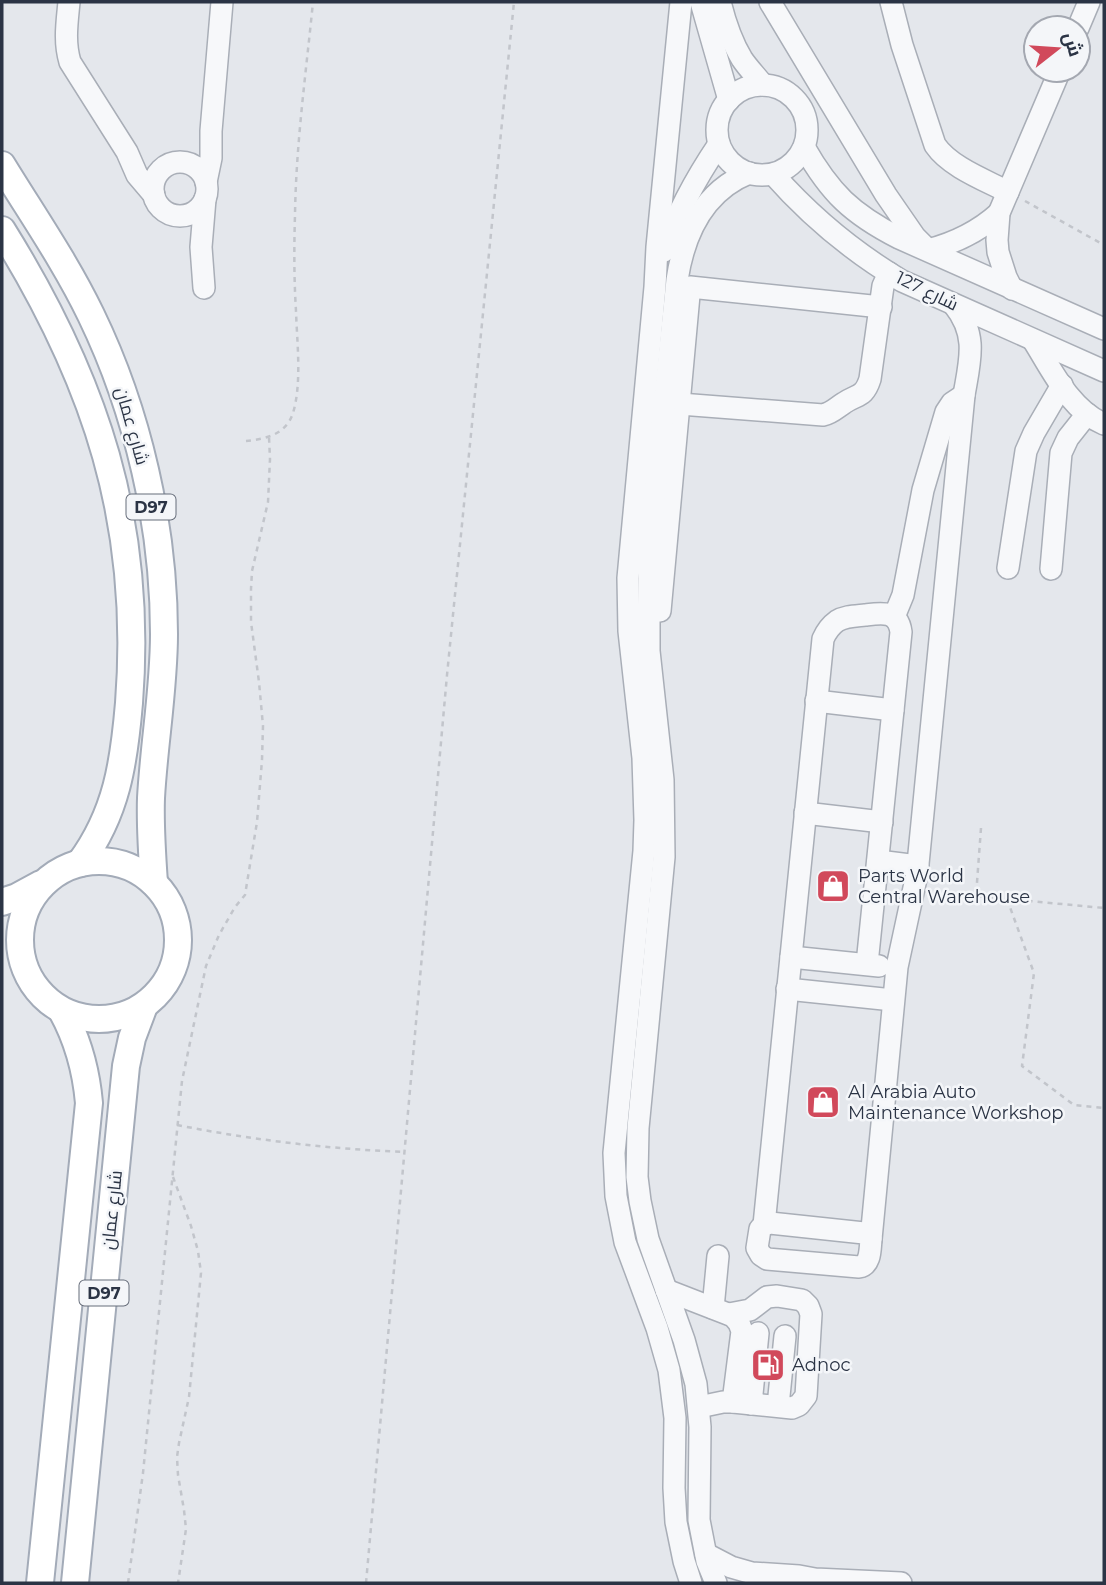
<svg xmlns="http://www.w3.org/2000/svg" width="1106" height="1585" viewBox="0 0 1106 1585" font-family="Montserrat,Cairo,sans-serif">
  <rect width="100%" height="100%" fill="#e4e7ec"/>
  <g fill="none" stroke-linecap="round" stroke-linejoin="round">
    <g stroke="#a9aeb7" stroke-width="24">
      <g id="minor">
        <path d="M69,2C67,23 64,42 70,62L127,152L137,175L154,195"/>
        <path d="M681,2L657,247L655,287L628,578L629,631L643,758L645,820L644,851L614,1153L616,1196L625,1242L657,1328L669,1370L675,1418L674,1488L676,1522L684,1561L691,1583"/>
        <path d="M701,2L729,100"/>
        <path d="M720,2C725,22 731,41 742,59C748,68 756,76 763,85"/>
        <path d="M770,2L886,195L915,237L928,250C955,243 978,232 999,213"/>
        <path d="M891,2L902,45L935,145C950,167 985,180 1008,192"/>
        <path d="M1078,28L1089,2"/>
        <circle cx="762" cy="130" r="45"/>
        <path d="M804,147C830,193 852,214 899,238L1104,329"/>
        <circle cx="180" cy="189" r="27"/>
        <path d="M773,174C811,217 853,252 902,281L1104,371"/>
        <path d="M206,182L211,158V131L222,2"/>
        <path d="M664,251C677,212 696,178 719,144"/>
        <path d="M690,287L881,307"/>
        <path d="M204,288L201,247L205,199"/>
        <path d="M1012,289L1006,277L998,252L997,240L999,213L1060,70"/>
        <path d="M1033,340C1052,370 1070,410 1104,424"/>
        <path d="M680,404L823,415C832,413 836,408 844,403C857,394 864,398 870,379L883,286L889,273"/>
        <path d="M1008,568L1026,451L1034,433L1062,385"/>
        <path d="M1051,569L1061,453L1068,438L1087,414"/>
        <path d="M660,611L689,295"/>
        <path d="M894,617L903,595L923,490L946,412L952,403L964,395"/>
        <path d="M816,701L893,710"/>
        <path d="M805,813L882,822"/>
        <path d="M878,861L918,866"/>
        <path d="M791,957L879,966"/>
        <path d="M787,989L893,1000"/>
        <path d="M770,1223L864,1233L871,1239C870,1249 871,1265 859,1267L767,1259L761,1255L757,1248L760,1229L764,1225Z"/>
        <path d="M764,1225L823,639C826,632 830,626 837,621C845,616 855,616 865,615C882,613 898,610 901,632L867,964"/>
        <path d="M871,1239L897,967L917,874L964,395C970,360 978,335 954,305"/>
        <path d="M666,1290L733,1316L739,1323L742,1331L733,1402"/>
        <path d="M713,1308L718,1256"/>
        <path d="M751,1404L758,1333"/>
        <path d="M778,1406L785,1336"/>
        <path d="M699,1407L723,1402H733L792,1408L799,1405L806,1396L811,1314L808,1306L802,1300L777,1296L767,1297L750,1310L729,1314"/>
        <path d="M706,1554L731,1567L752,1573L799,1576L815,1579L901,1583"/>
        <path d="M716,1583L707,1561L699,1520L700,1427L696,1384L684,1340L648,1239L640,1201L637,1177L638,1128L664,857L663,780L649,651V550L677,280C684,234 704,191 749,173"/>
      </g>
    </g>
    <g stroke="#a3abb8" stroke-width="30">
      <g id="major">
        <path d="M2,165C32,214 66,263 91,315C138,412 164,526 164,634C164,689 154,743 151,798C150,827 152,855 154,883"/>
        <path d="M2,230C96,381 143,523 129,703C124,762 117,813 80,863"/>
        <circle cx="99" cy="940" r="79"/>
        <path d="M2,902L17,897L41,884"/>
        <path d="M40,1583L89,1103C86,1069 78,1040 62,1011"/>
        <path d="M75,1583L126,1066L132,1038L144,1006"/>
      </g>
    </g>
    <g stroke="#c2c5cb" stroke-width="2.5" stroke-dasharray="5 5" stroke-linecap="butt">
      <path d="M1025,201L1104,245"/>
      <path d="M246,441C265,439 286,435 293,413C302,383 297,343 296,311C294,279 294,247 295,215C296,144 306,73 313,2"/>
      <path d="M981,828L976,896L1104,908"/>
      <path d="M1007,899L1034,973L1022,1066L1074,1105L1104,1108"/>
      <path d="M177,1125C253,1140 328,1149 405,1152"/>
      <path d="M173,1177L191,1226L198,1251L201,1273L189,1397L179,1443L177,1457L178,1475L184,1510L186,1529L178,1583"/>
      <path d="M128,1583L143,1473L182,1081L206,966L219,935L235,907L245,895L257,822L262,760L263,726L259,682L251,622V589L252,571L268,502L270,459L269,437"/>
      <path d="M366,1583L447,675L514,2"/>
    </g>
    <use href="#minor" stroke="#f7f8fa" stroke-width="21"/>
    <use href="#major" stroke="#fff" stroke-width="26"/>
  </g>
  <defs>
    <g id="shop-square" transform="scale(1.75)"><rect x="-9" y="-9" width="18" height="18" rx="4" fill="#d1495b" stroke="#f4f6f9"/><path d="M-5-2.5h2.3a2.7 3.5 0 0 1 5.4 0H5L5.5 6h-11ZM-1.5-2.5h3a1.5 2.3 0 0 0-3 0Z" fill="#fff"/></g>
    <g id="fuel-square" transform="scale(1.75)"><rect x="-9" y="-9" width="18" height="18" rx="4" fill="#d1495b" stroke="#f4f6f9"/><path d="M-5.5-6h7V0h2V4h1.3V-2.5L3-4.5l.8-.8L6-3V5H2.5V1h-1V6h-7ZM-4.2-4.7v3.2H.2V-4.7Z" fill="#fff"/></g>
  </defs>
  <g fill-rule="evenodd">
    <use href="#shop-square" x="833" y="886"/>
    <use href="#shop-square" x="823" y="1102"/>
    <use href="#fuel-square" x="768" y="1365"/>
  </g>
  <g text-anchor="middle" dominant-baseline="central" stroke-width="5" stroke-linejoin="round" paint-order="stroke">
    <g fill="#f4f6f9" stroke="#676e7b" stroke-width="2">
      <rect x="126.5" y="494.5" width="49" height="25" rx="5"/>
      <rect x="79.5" y="1280.5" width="49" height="25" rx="5"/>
    </g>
    <g font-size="16" font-weight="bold" fill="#2b3445">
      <text x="151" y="507">D97</text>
      <text x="104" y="1293">D97</text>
    </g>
    <g font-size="18" fill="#2b3445" stroke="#f4f6f9">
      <text transform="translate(927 291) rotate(26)">شارع 127</text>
      <text transform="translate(132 426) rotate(74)">شارع عمان</text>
      <text transform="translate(112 1210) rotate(-84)">شارع عمان</text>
    </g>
    <g font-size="18" fill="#2b3445" stroke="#f4f6f9" text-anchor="start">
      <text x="858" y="876">Parts World<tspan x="858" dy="21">Central Warehouse</tspan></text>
      <text x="848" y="1092">Al Arabia Auto<tspan x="848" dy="21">Maintenance Workshop</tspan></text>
      <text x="792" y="1365">Adnoc</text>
    </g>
  </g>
  <rect width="1106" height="1585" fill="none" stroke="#2b3445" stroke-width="7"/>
  <g transform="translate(1057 49) rotate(73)"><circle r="33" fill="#f4f6f9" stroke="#a4a8b1" stroke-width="2"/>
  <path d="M0-5L12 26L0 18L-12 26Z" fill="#d1495b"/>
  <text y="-10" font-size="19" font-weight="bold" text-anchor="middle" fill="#2b3445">ش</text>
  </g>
</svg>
